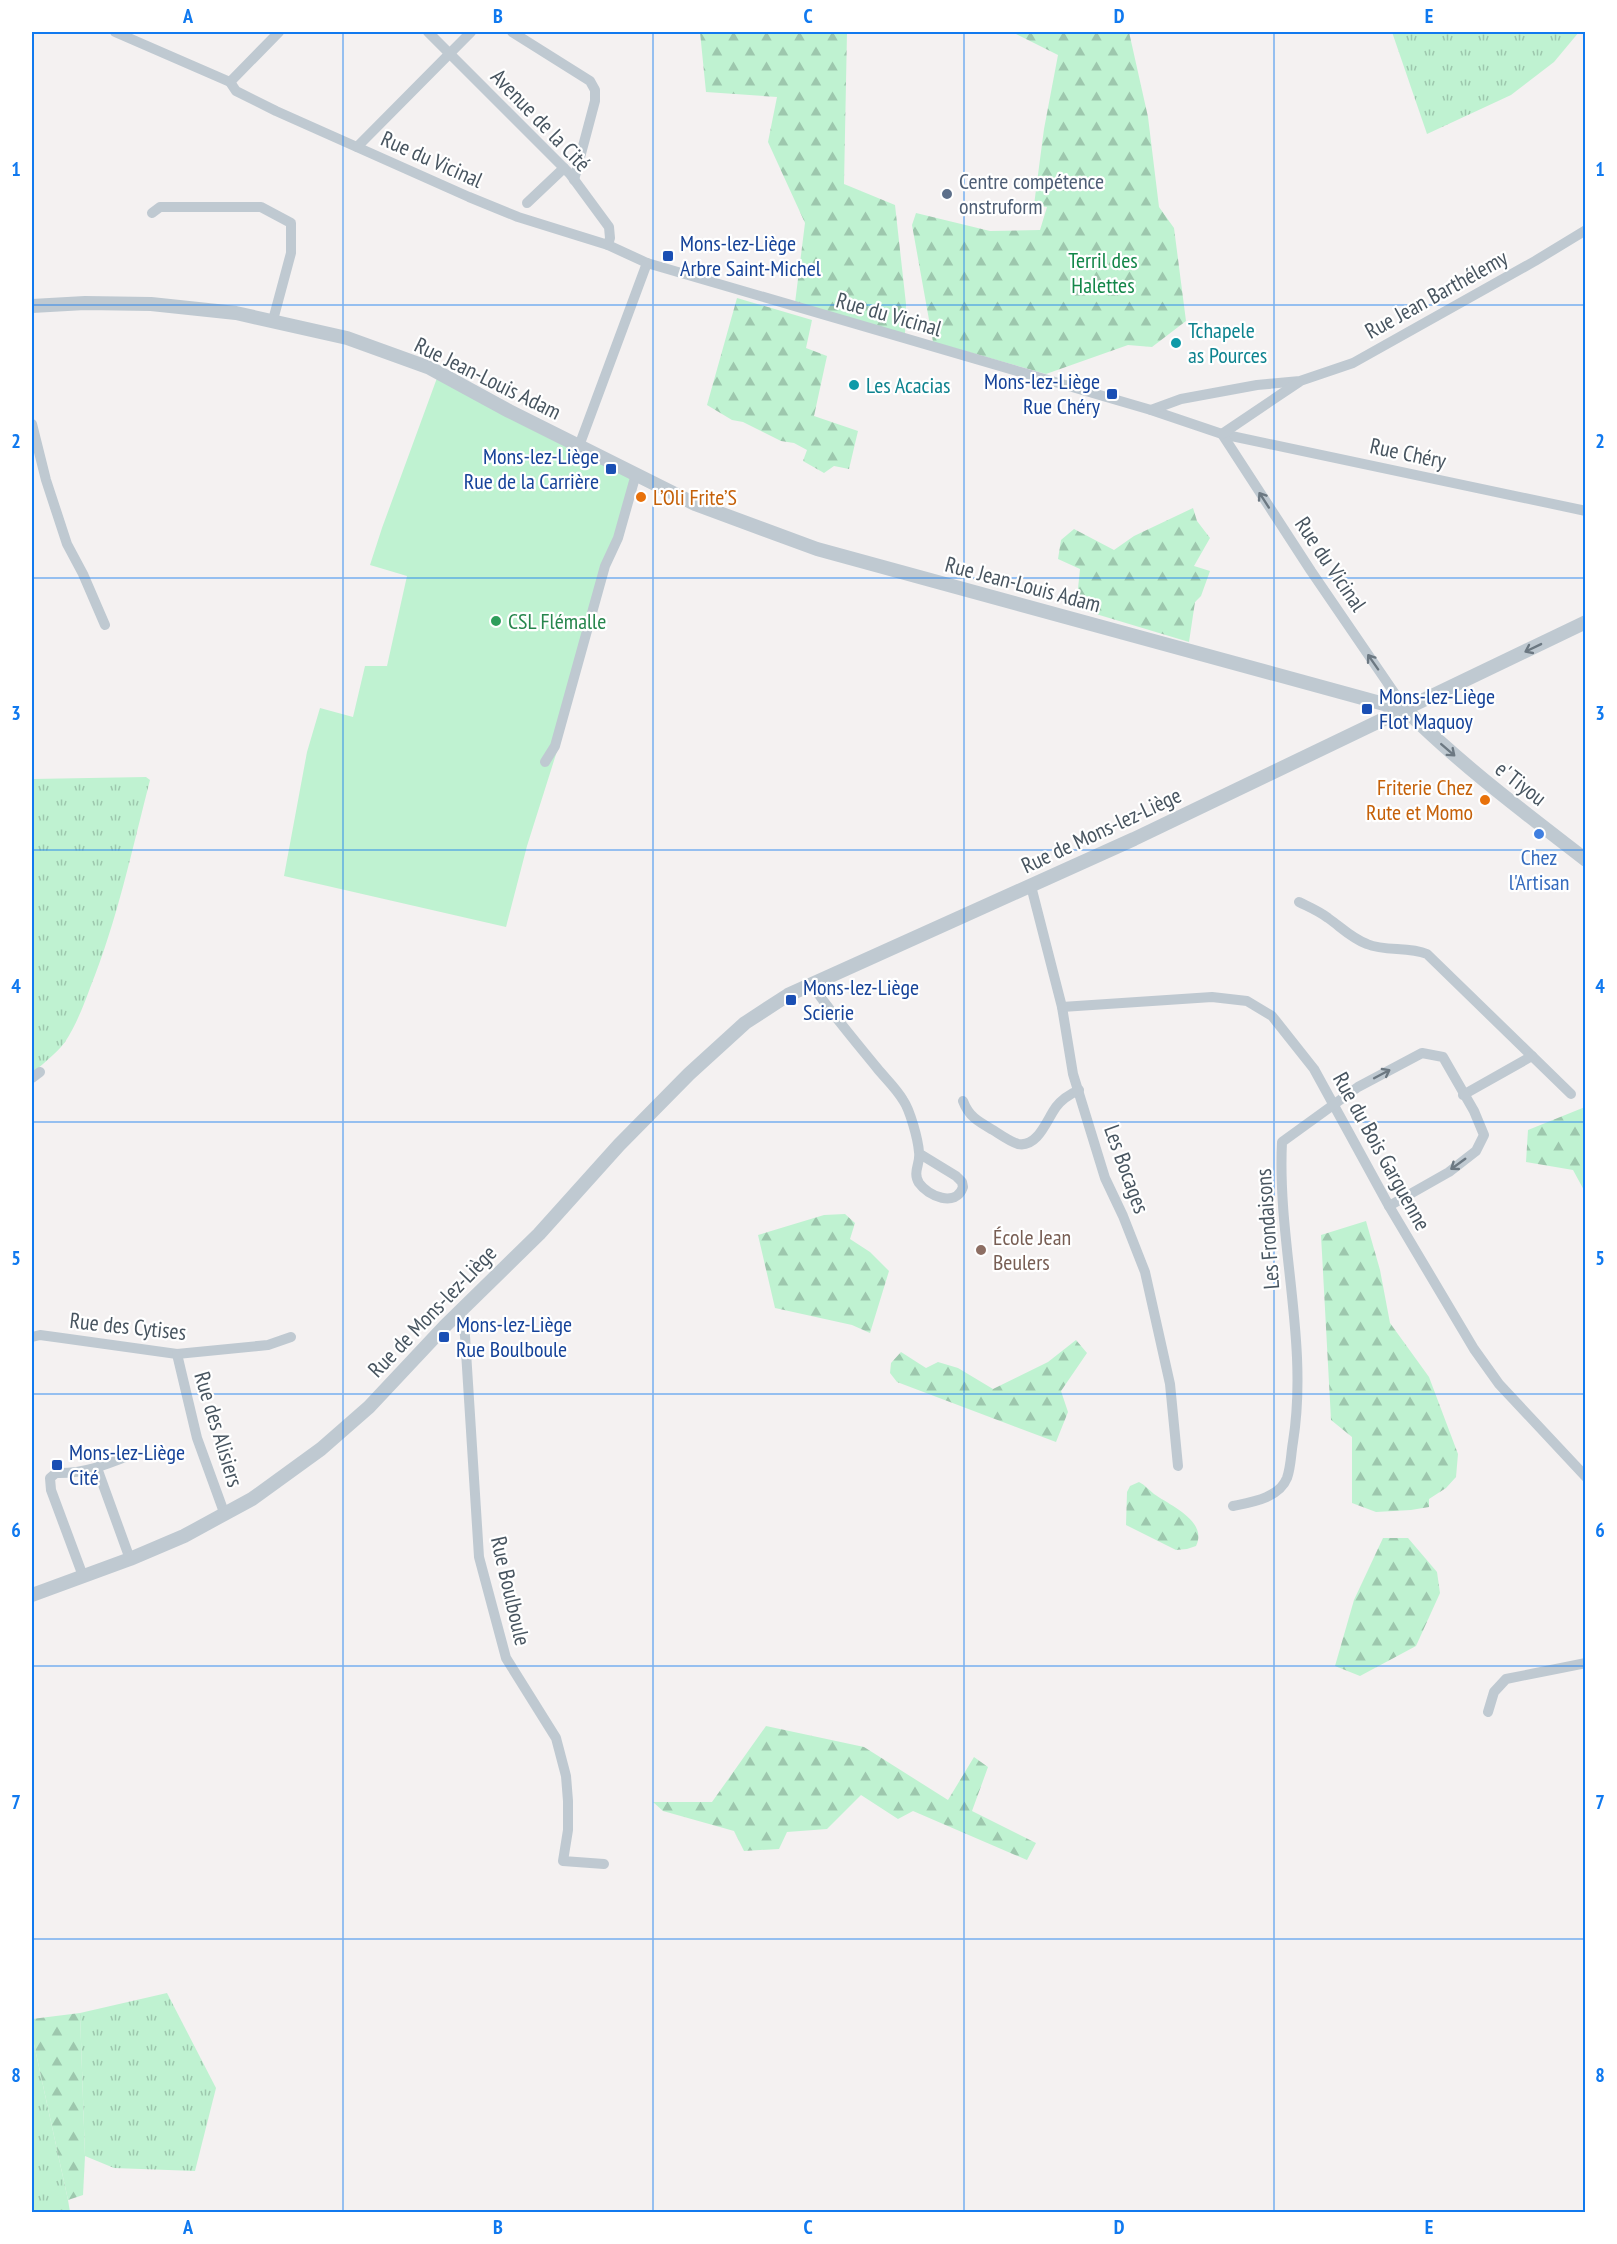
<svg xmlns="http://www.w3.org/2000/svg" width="1617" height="2244" viewBox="0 0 1617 2244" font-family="'PT Sans Narrow',sans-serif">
  <defs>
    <pattern id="grass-tufts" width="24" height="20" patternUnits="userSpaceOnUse" patternTransform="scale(1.5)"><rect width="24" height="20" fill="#bff2d1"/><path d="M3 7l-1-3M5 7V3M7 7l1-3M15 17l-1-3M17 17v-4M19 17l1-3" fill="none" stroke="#9dc7ad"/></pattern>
    <pattern id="forest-firs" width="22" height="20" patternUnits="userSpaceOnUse" patternTransform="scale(1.5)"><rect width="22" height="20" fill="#bff2d1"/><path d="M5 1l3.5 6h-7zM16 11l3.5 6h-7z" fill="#9dc7ad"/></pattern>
  </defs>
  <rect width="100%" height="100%" fill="#f4f1f1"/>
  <g fill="url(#grass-tufts)">
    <path d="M1392,32H1579L1554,62L1511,95L1427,134Z"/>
    <path d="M146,777L150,780C132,850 117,921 90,988C83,1007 76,1025 65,1042C56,1054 42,1064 32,1074V779Z"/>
    <path d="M167,1993L216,2088L195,2171L114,2168L85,2156L80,2013Z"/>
    <path d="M32,2035L68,2200L70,2212H32Z"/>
  </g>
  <g fill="url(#forest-firs)">
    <path d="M700,32H847L844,184L895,205L906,304L905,334L795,303L805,223L768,142L777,97L706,92Z"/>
    <path d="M1012,32H1129L1148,117L1159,207L1174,228L1186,321L1152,347L1128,345L1046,374L933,342L912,225L916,213L990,231L1040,230L1047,207L1034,205L1044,129L1058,55Z"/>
    <path d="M737,298L812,320L806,348L827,356L814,416L858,431L849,469L834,466L824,473L803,461L807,450L794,443L781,441L743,422L732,420L707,405Z"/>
    <path d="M1193,508L1197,521L1210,538L1194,566L1210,571L1201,596L1195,602L1189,642L1076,608L1080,569L1058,559L1061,540L1074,529L1114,550L1134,536Z"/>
    <path d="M1585,1107H1586L1585,1192L1573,1170L1526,1162L1528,1130Z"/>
    <path d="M845,1214L855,1223L850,1239L870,1252L889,1271L870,1333L852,1325L775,1308L758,1235L824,1215Z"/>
    <path d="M1366,1221L1380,1270L1390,1323L1429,1377L1458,1454L1456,1477L1446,1488L1429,1499V1507L1411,1510L1376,1512L1352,1503V1437L1331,1420L1321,1235Z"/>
    <path d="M1076,1340L1087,1353L1061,1391L1068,1412L1056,1442L897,1382L890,1373L891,1363L901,1352L926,1368L938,1362L958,1368L993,1389L1048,1362Z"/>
    <path d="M1139,1482C1145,1485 1149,1490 1154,1494C1171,1506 1208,1521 1196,1546L1187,1549L1176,1550L1126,1525L1127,1492L1130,1486Z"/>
    <path d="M1383,1538H1408L1437,1572L1440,1593L1416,1646L1360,1676L1335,1666L1354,1600Z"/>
    <path d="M766,1726L864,1747L948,1800L974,1757L988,1767L972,1811L1036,1843L1027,1860L913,1811L898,1819L861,1795L827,1829L787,1832L779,1849L744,1851L734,1831L663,1811L653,1802H712Z"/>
    <path d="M80,2013L85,2156L83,2195L68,2200L32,2035V2019Z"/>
  </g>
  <path fill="#bff2d1" d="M437,378L638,482L610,564L557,751L527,846L506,927L284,876L307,752L320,708L353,717L365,666H387L407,576L370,565L382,528Z"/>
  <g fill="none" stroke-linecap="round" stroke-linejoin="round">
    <g stroke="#bfc9d1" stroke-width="10">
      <path d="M115,32L230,82L236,91L276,111L469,197L518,217L608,245L647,263L1151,410L1222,434L1586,511"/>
      <path d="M428,32L570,174L609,227L610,238L608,245"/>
      <path d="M512,32L590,81L595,90V101L574,180"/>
      <path d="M230,82L279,32"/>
      <path d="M357,147L471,32"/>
      <path d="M527,203L564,168"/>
      <path d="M152,213L160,207H261L291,223V253L273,320"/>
      <path d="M1151,410L1181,399L1257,385L1300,381L1353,363L1535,261L1586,230"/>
      <path d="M32,424L46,480L67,544L83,574L105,625"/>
      <path d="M1222,434L1311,571L1406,710"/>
      <path d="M1222,434L1299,382"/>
      <path d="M579,446L647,263"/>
      <path d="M545,762L555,746L605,566L618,538L636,474"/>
      <path d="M1031,886L1062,1007L1073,1074L1105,1178L1123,1216L1145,1272L1170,1384L1178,1466"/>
      <path d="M1299,902C1309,907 1319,911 1328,918C1341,927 1351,938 1367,944C1386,952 1408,946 1427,954L1571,1094"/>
      <path d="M812,985C832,1014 855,1041 877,1068C885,1078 896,1088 903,1100C910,1110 918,1139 919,1152C921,1163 912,1172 919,1183C928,1196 956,1208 963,1187L962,1182L956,1176L920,1154"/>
      <path d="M1062,1007L1212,997L1247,1001L1272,1016L1314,1069L1389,1206L1474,1349L1499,1384L1586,1477"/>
      <path d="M32,1078L40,1072"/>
      <path d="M1463,1095L1532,1056"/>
      <path d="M963,1101C969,1117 979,1122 993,1130C1001,1135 1009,1141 1018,1144C1038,1148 1047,1119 1056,1107C1062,1099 1070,1094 1079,1090"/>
      <path d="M461,1310L465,1336L479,1557L506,1658L556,1738L566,1776L568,1801V1830L563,1861L604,1864"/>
      <path d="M32,1337L40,1335L62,1338L177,1354L268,1345L291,1337"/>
      <path d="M177,1354L197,1438L225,1515"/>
      <path d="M97,1468L130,1559"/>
      <path d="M1233,1506C1252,1502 1279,1498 1287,1478C1291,1467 1291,1453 1293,1442C1309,1342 1277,1242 1282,1142L1358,1087L1422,1053L1443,1057L1474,1111L1484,1135L1476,1151L1449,1172L1389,1206"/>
      <path d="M83,1576L51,1490L50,1478L56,1473C84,1474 108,1464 133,1454"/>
      <path d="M1488,1712L1494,1692L1506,1679L1586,1663"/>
    </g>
    <g stroke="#bfc9d1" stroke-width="14">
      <path d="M32,306L85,303L151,304L236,313L347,338L430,368L509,411L695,504L817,549L1406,710"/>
      <path d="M1406,710C1461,765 1524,812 1586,860"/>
      <path d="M32,1595L130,1559L184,1536L252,1499L321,1449L369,1407L445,1326L539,1234L619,1145L689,1074L745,1023L788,995L1134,839L1586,622"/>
    </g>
  </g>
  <defs><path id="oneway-shaft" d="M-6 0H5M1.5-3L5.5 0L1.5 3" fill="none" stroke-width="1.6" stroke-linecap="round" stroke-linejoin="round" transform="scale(1.5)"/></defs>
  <g stroke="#6c7882">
    <use href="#oneway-shaft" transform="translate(1264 500) rotate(-123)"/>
    <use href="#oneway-shaft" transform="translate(1533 648) rotate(154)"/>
    <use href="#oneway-shaft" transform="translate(1373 662) rotate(-125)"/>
    <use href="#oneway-shaft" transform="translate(1448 750) rotate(41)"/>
    <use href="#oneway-shaft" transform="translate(1382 1074) rotate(-28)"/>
    <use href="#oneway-shaft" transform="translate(1458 1164) rotate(144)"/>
  </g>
  <path fill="none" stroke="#1079ef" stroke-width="1.5" stroke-opacity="0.55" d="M343,32V2212M653,32V2212M964,32V2212M1274,32V2212M32,305H1586M32,578H1586M32,850H1586M32,1122H1586M32,1394H1586M32,1666H1586M32,1939H1586"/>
  <circle fill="#5c6f8a" stroke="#fff" stroke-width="2" cx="947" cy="194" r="6"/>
  <g fill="#1a4fb4" stroke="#fff" stroke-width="2">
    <rect x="662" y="250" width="12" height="12" rx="3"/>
    <rect x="1106" y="388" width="12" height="12" rx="3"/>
    <rect x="605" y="463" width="12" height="12" rx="3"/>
    <rect x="1361" y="703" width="12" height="12" rx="3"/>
    <rect x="785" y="994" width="12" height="12" rx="3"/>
    <rect x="438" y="1331" width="12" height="12" rx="3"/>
    <rect x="51" y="1459" width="12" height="12" rx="3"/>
  </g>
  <g fill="#0f9aa8" stroke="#fff" stroke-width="2">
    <circle cx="1176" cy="343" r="6"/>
    <circle cx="854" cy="385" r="6"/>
  </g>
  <g fill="#e8710a" stroke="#fff" stroke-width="2">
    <circle cx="641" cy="497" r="6"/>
    <circle cx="1485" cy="800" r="6"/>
  </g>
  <circle fill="#2e9e5b" stroke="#fff" stroke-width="2" cx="496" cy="621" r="6"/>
  <circle fill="#3f7fe0" stroke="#fff" stroke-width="2" cx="1539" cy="834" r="6"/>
  <circle fill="#8d6e63" stroke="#fff" stroke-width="2" cx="981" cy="1250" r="6"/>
  <g text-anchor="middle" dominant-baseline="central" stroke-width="4.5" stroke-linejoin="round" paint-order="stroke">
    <g font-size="22" fill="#485560" stroke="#fff">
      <text transform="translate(541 120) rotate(46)">Avenue de la Cité</text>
      <text transform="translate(432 159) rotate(24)">Rue du Vicinal</text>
      <text transform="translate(1436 294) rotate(-29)">Rue Jean Barthélemy</text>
      <text transform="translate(889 314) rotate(16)">Rue du Vicinal</text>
      <text transform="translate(488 378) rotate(26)">Rue Jean-Louis Adam</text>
      <text transform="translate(1408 453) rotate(12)">Rue Chéry</text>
      <text transform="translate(1331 564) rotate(56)">Rue du Vicinal</text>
      <text transform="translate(1023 584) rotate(15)">Rue Jean-Louis Adam</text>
      <text transform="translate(1521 783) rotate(38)">e' Tiyou</text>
      <text transform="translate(1101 830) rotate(-25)">Rue de Mons-lez-Liège</text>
      <text transform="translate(1382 1151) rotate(61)">Rue du Bois Garguenne</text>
      <text transform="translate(1127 1169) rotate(70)">Les Bocages</text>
      <text transform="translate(1267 1229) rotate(-94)">Les Frondaisons</text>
      <text transform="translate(432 1311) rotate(-46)">Rue de Mons-lez-Liège</text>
      <text transform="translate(128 1326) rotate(6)">Rue des Cytises</text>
      <text transform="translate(219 1429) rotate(73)">Rue des Alisiers</text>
      <text transform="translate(511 1591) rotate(77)">Rue Boulboule</text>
    </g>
    <g font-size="22" fill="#4e5e75" stroke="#fff" text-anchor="start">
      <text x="959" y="181">Centre compétence<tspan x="959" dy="25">onstruform</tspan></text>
    </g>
    <g font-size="22" fill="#164399" stroke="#fff" text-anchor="start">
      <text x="680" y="243">Mons-lez-Liège<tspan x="680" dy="25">Arbre Saint-Michel</tspan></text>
      <text x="1100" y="381" text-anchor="end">Mons-lez-Liège<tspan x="1100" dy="25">Rue Chéry</tspan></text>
      <text x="599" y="456" text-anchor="end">Mons-lez-Liège<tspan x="599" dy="25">Rue de la Carrière</tspan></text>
      <text x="1379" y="696">Mons-lez-Liège<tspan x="1379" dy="25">Flot Maquoy</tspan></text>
      <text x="803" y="987">Mons-lez-Liège<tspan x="803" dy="25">Scierie</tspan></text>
      <text x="456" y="1324">Mons-lez-Liège<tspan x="456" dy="25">Rue Boulboule</tspan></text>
      <text x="69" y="1452">Mons-lez-Liège<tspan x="69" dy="25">Cité</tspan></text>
    </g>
    <g font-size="22" fill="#138749" stroke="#fff">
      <text x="1103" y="260">Terril des<tspan x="1103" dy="25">Halettes</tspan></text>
    </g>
    <g font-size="22" fill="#0d838f" stroke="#fff" text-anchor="start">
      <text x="1188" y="330">Tchapele<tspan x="1188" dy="25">as Pources</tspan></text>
      <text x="866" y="385">Les Acacias</text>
    </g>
    <g font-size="22" fill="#c56008" stroke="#fff" text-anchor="start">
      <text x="653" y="497">L’Oli Frite’S</text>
      <text x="1473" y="787" text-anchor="end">Friterie Chez<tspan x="1473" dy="25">Rute et Momo</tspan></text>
    </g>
    <g font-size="22" fill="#27864d" stroke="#fff" text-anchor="start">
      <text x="508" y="621">CSL Flémalle</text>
    </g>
    <g font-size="22" fill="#366cbe" stroke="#fff">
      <text x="1539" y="857">Chez<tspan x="1539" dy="25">l'Artisan</tspan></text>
    </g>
    <g font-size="22" fill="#785e54" stroke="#fff" text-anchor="start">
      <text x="993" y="1237">École Jean<tspan x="993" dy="25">Beulers</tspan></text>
    </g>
  </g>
  <rect width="1617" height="2244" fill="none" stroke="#ffffff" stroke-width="66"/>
  <rect x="33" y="33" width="1551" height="2178" fill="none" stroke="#1079ef" stroke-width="2"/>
  <g font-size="20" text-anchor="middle" font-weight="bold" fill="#1079ef">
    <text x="188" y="23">A</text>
    <text x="498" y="23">B</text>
    <text x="808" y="23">C</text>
    <text x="1119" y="23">D</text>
    <text x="1429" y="23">E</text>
    <text x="16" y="176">1</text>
    <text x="1600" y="176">1</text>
    <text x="16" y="448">2</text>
    <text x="1600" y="448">2</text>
    <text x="16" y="720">3</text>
    <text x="1600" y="720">3</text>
    <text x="16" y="993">4</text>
    <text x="1600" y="993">4</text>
    <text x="16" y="1265">5</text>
    <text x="1600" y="1265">5</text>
    <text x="16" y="1537">6</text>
    <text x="1600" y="1537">6</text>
    <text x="16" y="1809">7</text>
    <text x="1600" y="1809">7</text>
    <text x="16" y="2082">8</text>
    <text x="1600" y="2082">8</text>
    <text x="188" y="2234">A</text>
    <text x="498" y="2234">B</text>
    <text x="808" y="2234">C</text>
    <text x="1119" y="2234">D</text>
    <text x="1429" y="2234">E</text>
  </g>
</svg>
